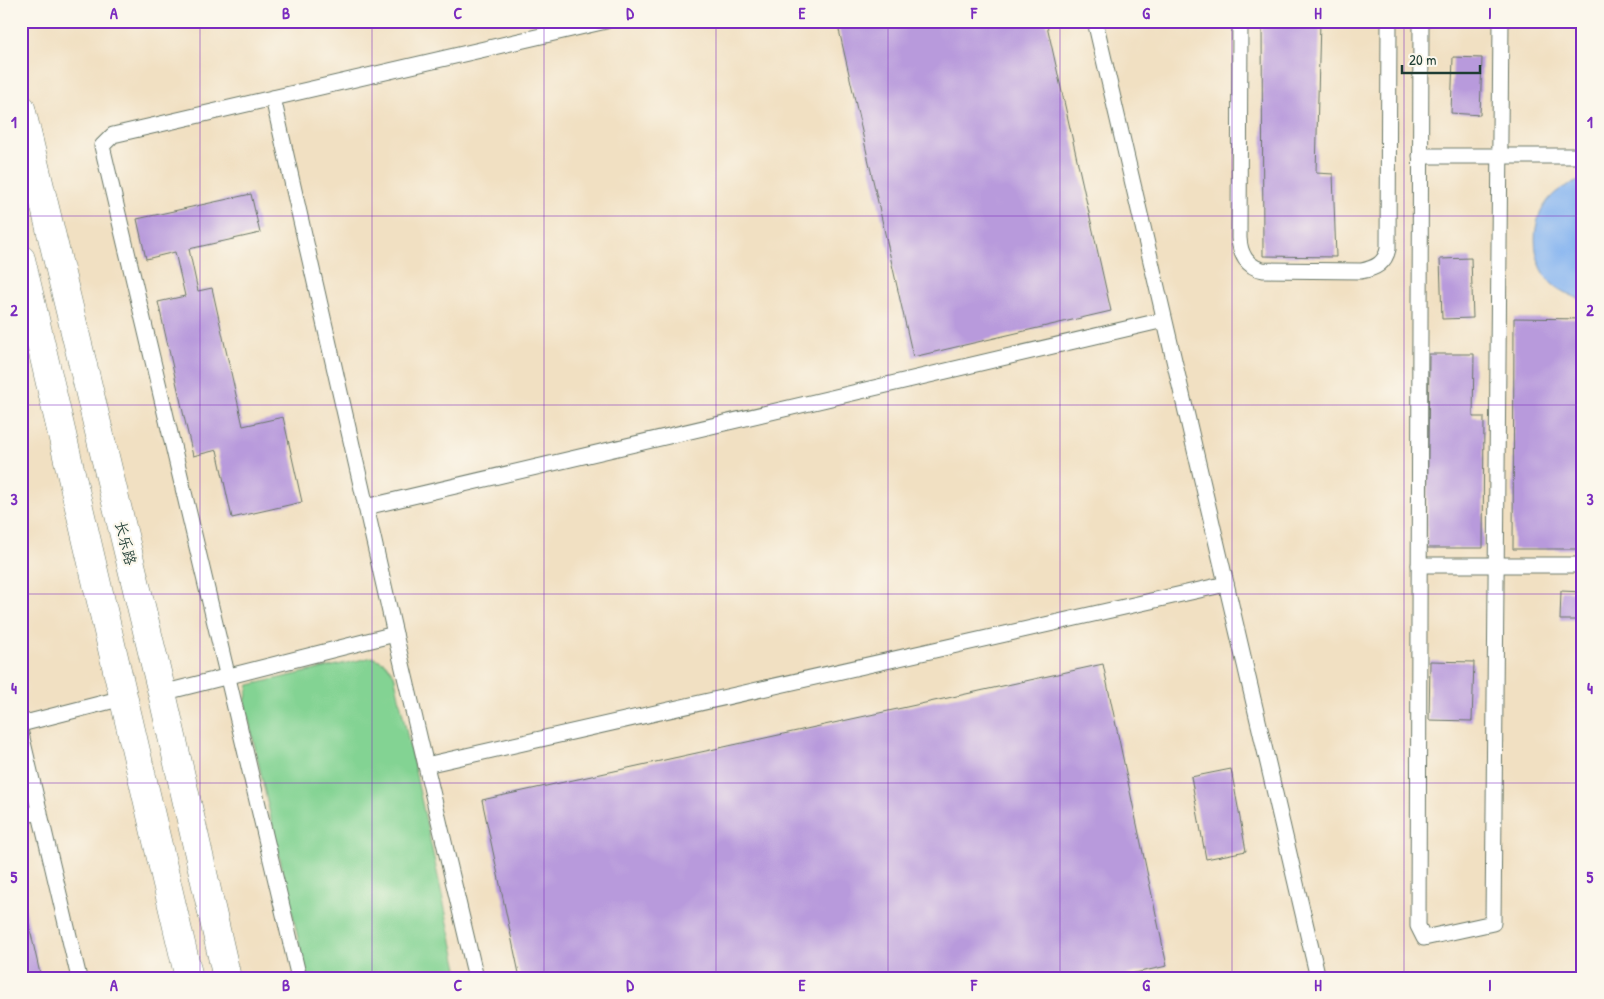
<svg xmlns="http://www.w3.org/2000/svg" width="1604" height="999" viewBox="0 0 1604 999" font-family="'Patrick Hand','LXGW WenKai TC',sans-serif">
  <rect width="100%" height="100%" fill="#fbf7ec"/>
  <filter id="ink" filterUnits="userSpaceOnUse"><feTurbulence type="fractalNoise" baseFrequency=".02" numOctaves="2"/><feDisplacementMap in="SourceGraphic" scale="10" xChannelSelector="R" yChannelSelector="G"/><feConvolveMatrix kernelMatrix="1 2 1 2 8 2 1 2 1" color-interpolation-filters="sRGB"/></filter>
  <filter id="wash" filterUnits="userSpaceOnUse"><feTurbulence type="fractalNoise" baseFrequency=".0096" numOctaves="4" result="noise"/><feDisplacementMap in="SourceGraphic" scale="20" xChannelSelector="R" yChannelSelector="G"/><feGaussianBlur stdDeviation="1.12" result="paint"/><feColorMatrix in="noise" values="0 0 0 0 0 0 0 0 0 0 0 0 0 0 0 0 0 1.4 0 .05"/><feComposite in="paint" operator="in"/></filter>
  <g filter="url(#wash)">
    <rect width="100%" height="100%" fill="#f1e0c2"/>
    <path fill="#83d393" stroke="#518864" d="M373,657L385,663L394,674L460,978H307L245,703L249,685Z"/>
    <path fill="#85b4f0" stroke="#527892" d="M1583,180V300C1572,296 1561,292 1552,284C1530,260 1529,219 1552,196C1561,187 1572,183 1583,180Z"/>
    <g id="blocks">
      <g fill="#b89adc">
        <path d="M837,21H1046L1111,311L913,357Z"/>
        <path d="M1262,21H1320L1316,173L1333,174L1336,257L1263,256Z"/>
        <path d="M1453,57L1482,58L1480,115L1451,113Z"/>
        <path d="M251,194L260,233L189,249L198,291L212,288L243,426L283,417L302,502L232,518L217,450L193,456L158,302L185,296L175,252L146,259L137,219Z"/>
        <path d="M1471,258L1473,318L1442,319L1440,259Z"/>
        <path d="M1514,318L1583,319V549H1513Z"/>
        <path d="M1429,354H1474L1473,417H1484L1483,548H1427Z"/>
        <path d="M1561,591L1583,592V620H1560Z"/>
        <path d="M1430,661L1474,662L1472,721L1429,720Z"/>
        <path d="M1103,664L1167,966L1112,978H520L482,800Z"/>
        <path d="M1231,769L1246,851L1206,859L1191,777Z"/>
        <path d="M21,894H22L41,978H21Z"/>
      </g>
    </g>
  </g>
  <g filter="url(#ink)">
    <use href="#blocks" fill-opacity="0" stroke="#687666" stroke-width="1"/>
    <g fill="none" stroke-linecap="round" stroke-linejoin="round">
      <g stroke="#687666" stroke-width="17">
        <g id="service">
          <path d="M1095,21L1318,978"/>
          <path d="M1240,21L1239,238C1240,254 1247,267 1263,270L1361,271C1376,268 1385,263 1388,249L1389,21"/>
          <path d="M1421,21L1418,926L1424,938L1493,923L1501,21"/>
          <path d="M273,98L395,634"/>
          <path d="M1420,156H1583"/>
          <path d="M366,507L1164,320"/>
          <path d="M1419,565H1583"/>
          <path d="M162,693L395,634L476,978"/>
          <path d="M21,724L123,698"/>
          <path d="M21,734L79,978"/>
          <path d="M426,765L1226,584"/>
          <path d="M21,816L40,812"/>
          <path d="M299,978L102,146L113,135L606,21"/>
        </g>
      </g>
      <g stroke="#687666" stroke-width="29">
        <g id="tertiary">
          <path d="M21,108L162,693L227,978"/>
          <path d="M21,259L189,978"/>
        </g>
      </g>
      <use href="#service" stroke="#fff" stroke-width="15"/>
      <use href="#tertiary" stroke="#fff" stroke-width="28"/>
    </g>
  </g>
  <path fill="none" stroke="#7b2cbf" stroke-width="1" stroke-opacity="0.55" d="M200,21V978M372,21V978M544,21V978M716,21V978M888,21V978M1060,21V978M1232,21V978M1404,21V978M21,216H1583M21,405H1583M21,594H1583M21,783H1583"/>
  <g text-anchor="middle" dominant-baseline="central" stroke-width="4.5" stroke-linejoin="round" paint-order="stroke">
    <g font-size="15" fill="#1f3d34" stroke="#fbf7ec">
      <text transform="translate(126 543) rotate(76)">长乐路</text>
    </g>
  </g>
  <rect width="1604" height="999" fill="none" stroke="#fbf7ec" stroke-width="55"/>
  <path d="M1402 65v8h78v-8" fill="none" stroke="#1f3d34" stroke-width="2.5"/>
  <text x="1409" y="65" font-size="15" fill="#1f3d34" stroke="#fbf7ec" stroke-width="4" paint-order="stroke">20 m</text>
  <rect x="28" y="28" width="1548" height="944" fill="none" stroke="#7b2cbf" stroke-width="2"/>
  <g font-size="16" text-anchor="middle" font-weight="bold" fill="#7b2cbf">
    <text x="114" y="19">A</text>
    <text x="286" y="19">B</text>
    <text x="458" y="19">C</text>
    <text x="630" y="19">D</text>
    <text x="802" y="19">E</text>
    <text x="974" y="19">F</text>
    <text x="1146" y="19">G</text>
    <text x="1318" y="19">H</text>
    <text x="1490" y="19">I</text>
    <text x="14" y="128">1</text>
    <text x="1590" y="128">1</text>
    <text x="14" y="316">2</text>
    <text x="1590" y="316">2</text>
    <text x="14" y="505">3</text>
    <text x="1590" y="505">3</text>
    <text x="14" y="694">4</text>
    <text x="1590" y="694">4</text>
    <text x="14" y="883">5</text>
    <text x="1590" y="883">5</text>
    <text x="114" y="991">A</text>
    <text x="286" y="991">B</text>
    <text x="458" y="991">C</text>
    <text x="630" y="991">D</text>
    <text x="802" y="991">E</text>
    <text x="974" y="991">F</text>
    <text x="1146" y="991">G</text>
    <text x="1318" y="991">H</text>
    <text x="1490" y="991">I</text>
  </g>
</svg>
